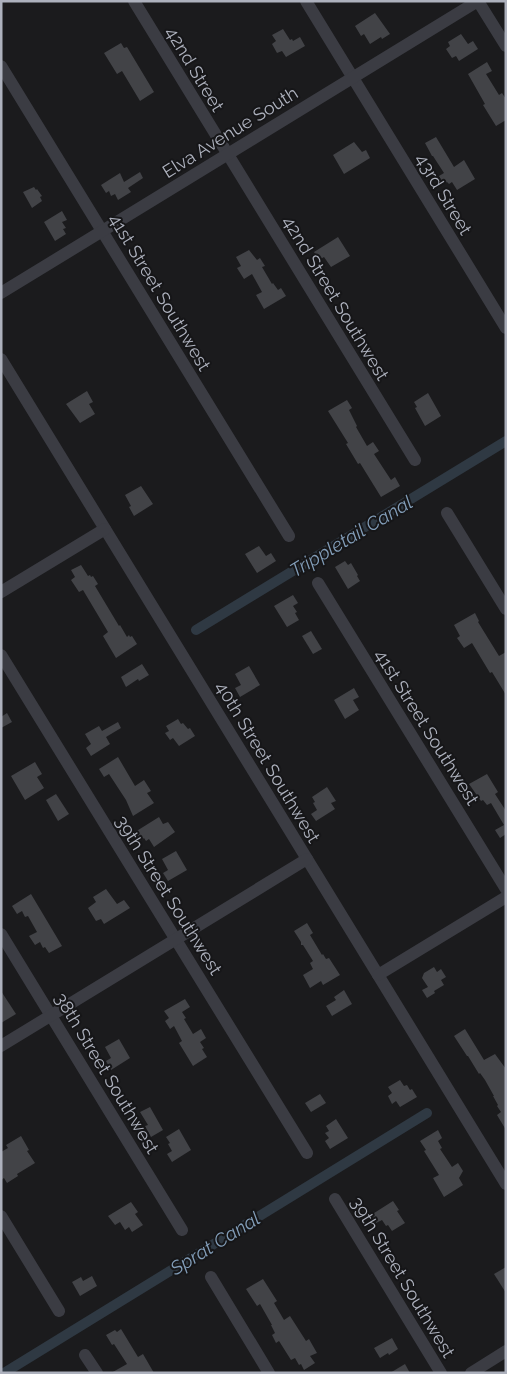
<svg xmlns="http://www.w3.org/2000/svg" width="507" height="1374" viewBox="0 0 507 1374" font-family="Raleway,sans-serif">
  <rect width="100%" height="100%" fill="#1b1b1d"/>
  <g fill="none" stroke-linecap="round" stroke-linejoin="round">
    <g stroke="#2f3943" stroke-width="10">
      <path d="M196,630L506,441"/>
      <path d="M4,1373L427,1113"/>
    </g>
  </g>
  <g fill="#424347">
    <path d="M375,13L390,34L382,39L381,37L370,44L364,34L361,36L355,26Z"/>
    <path d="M283,29L290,40L292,39L293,41L300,37L305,46L286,57L282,51L277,53L272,44L276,41L272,35Z"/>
    <path d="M461,34L468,44L473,41L478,49L459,61L456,56L452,58L446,49L450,46L448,42Z"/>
    <path d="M121,43L124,48L127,47L154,92L140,101L122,71L117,74L104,53Z"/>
    <path d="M487,62L492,71L486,74L499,95L502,93L506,99V120L496,126L483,105L485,104L468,74Z"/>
    <path d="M436,137L454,167L464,160L475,179L457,190L452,182L449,184L447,182L443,184L439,176L444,173L433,156H432L425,143Z"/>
    <path d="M354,142L362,152L366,150L370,158L344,174L333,155Z"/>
    <path d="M140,172L143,178L128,188L131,192L118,200L115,194L111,196L109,191L106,193L101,185L120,173L124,182Z"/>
    <path d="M34,187L36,190L37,189L42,196L40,197L42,201L32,208L23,192Z"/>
    <path d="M62,211L67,220L62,222L66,228L63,229L66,234L55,241L44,222Z"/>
    <path d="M338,237L350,256L331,267L324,257L319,260L314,252Z"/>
    <path d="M249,250L257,260L260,258L265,266L262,267L272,284L273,283L278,290L281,288L286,296L264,309L256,295L262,292L252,274L244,279L237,268L241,266L236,257Z"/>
    <path d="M87,391L93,402L89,404L95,414L80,423L66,404Z"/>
    <path d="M428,393L441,416L425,426L415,408L417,407L414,402Z"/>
    <path d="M347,400L352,408L349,410L357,426L356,427L367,446L373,442L379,451L374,454L391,480L395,477L400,486L381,497L360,463L358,464L346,444L348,443L328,411Z"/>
    <path d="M141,486L153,504L134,516L129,507L131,506L125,495Z"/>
    <path d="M259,546L266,556L271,553L276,561L257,573L245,554Z"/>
    <path d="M345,561L348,565L351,563L358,575L357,576L360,581L348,589L335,567Z"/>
    <path d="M81,565L88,576L90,575L91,577L93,576L98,584L95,586L119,626L120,625L127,637L129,635L130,637L132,636L137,644L116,658L103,636L108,632L83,590L79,592L71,580L75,577L71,570Z"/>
    <path d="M293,595L298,603L293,606L297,612L295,613L299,620L287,627L274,606Z"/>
    <path d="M475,613L479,621L478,622L499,656L506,652V695L492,672L490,673L472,643L464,648L457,638L460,636L454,625Z"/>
    <path d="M311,631L322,649L313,654L302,636Z"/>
    <path d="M142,664L149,675L139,681L138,679L126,687L121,677Z"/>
    <path d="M249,666L260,685L240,697L235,688L241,685L235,674Z"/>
    <path d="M354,688L359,697L353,700L359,710L345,719L334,700Z"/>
    <path d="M7,713L12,722L1,728V717Z"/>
    <path d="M178,719L181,724L183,723L188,729L190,728L195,736L179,746L173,738L170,740L165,733L169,731L166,726Z"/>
    <path d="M118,722L121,728L106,737L110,744L91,756L86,748L91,744L85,734L99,726L102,731Z"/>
    <path d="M118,757L135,786L144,780L151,791L147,793L154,803L133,816L126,800L109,774L104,777L99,769Z"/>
    <path d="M35,762L42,774L37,777L44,788L25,800L11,776Z"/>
    <path d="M487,774L498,792L495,794L506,811V834L500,838L495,830L504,825L491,803L487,805L483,800L481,801L469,784Z"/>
    <path d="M327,787L336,801L331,803L335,809L316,821L311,814L317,810L313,803L315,802L312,797Z"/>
    <path d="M56,794L69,814L58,821L46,800Z"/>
    <path d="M159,817L163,824L168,822L175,832L154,847L149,839L146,841L144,838L140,841L135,832Z"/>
    <path d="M176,851L187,870L168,881L163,873L168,870L162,859Z"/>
    <path d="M106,889L117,904L124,900L130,908L104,924L101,919L96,921L88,908L96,902L93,897Z"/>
    <path d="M31,894L62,946L49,953L45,947L43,948L40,942L35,945L29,936L37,932L28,916L25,917L22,911L17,914L12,906Z"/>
    <path d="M307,923L313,933L310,935L322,955L323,954L326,959L329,958L340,975L323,985L321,981L310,988L303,975L313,969L310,963L313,961L303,945H301V942L294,931Z"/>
    <path d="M434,967L437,972L441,969L446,977L441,980L444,985L434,991L435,993L427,998L422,990L428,987L422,978L424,973Z"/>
    <path d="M344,990L352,1004L332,1016L326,1006L336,1000L334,997Z"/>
    <path d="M1,991L16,1014L1,1023Z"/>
    <path d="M185,999L190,1007L182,1012L186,1018L184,1019L193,1034L201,1029L206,1038L200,1042L204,1048L202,1049L207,1057L193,1066L179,1043L182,1041L174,1026L170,1029L165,1021L169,1018L164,1011Z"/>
    <path d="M465,1029L484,1060L495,1054L506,1069V1130L497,1115L501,1112L497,1106L498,1105L493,1096H494L485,1080L480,1073L479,1074L468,1056H467L454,1036Z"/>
    <path d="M119,1039L130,1058L111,1070L106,1061L111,1058L105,1047Z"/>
    <path d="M400,1080L404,1086L407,1085L410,1090L412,1089L417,1097L400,1107L396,1101L392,1104L388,1096L392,1093L388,1087Z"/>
    <path d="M320,1094L326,1103L311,1112L305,1103Z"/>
    <path d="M150,1107L163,1130L151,1137L145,1126L148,1125L140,1112Z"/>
    <path d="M336,1119L348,1138L330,1149L325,1141L329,1138L325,1133L329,1131L326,1126Z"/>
    <path d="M179,1129L191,1150L172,1162L167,1154L172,1151L168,1144L170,1143L166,1137Z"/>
    <path d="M438,1130L442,1138L438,1141L442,1148L440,1149L452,1167L458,1163L463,1171L459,1178L463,1185L444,1197L433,1178L439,1175L424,1151L426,1150L420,1141Z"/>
    <path d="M21,1136L29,1150L27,1151L35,1163L17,1174L18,1176L7,1183L4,1178L1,1180V1152L8,1148L6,1145Z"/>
    <path d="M393,1201L399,1210L397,1211L405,1223L392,1231L388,1225L386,1226L382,1220L376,1223L371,1215Z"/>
    <path d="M131,1202L138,1212L135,1214L143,1225L132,1232L129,1227L125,1230L120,1222L115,1225L108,1216Z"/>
    <path d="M506,1267V1293L494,1274Z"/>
    <path d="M92,1276L97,1286L80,1296L72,1282L81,1277L83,1281Z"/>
    <path d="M263,1279L277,1301L274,1303L284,1320L290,1316L306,1341L309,1339L317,1353L310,1356L315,1363L304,1370L301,1364L299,1365L295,1358L291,1360L279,1341L276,1343L272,1335L275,1333L271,1325H272L260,1304L257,1306L246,1289Z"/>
    <path d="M121,1329L138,1357L143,1354L154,1373H111L127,1364L114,1344L112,1345L106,1335L115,1330L117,1332Z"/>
    <path d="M392,1338L398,1349L389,1355L388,1353L380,1358L374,1348Z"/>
    <path d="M405,1364L410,1373H390Z"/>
  </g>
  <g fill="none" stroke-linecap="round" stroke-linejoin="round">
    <g stroke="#3b3c43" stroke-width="12">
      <path d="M134,1L415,460"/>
      <path d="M306,1L506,328"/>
      <path d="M1,66L289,536"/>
      <path d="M1,293L478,1L506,46"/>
      <path d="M1,359L506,1184"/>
      <path d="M447,513L506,609"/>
      <path d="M318,583L506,889"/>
      <path d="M1,592L105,529"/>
      <path d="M1,655L307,1153"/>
      <path d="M1,934L182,1230"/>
      <path d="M378,975L506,897"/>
      <path d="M1,1046L307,859"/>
      <path d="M335,1199L441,1373"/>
      <path d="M1,1216L59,1311"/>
      <path d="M211,1277L269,1373"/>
      <path d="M85,1355L97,1373"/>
      <path d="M471,1373L506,1351"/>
    </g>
  </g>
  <g text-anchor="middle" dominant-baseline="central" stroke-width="4" stroke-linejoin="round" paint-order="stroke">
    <g font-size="18" fill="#adb1bd" stroke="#161618">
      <text transform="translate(195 69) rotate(59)">42nd Street</text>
      <text transform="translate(230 132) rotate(-32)">Elva Avenue South</text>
      <text transform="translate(444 194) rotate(59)">43rd Street</text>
      <text transform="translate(160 292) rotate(59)">41st Street Southwest</text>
      <text transform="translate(336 298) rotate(59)">42nd Street Southwest</text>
      <text transform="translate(427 727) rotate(58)">41st Street Southwest</text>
      <text transform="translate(268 762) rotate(59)">40th Street Southwest</text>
      <text transform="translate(169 895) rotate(58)">39th Street Southwest</text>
      <text transform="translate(107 1073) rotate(59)">38th Street Southwest</text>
      <text transform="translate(403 1277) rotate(59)">39th Street Southwest</text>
    </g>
    <g font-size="19" font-style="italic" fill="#839eb9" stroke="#161618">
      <text transform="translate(351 536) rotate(-31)">Trippletail Canal</text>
      <text transform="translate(215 1243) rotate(-32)">Sprat Canal</text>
    </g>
  </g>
  <rect width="507" height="1374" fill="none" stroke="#adb1bd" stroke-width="5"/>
</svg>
